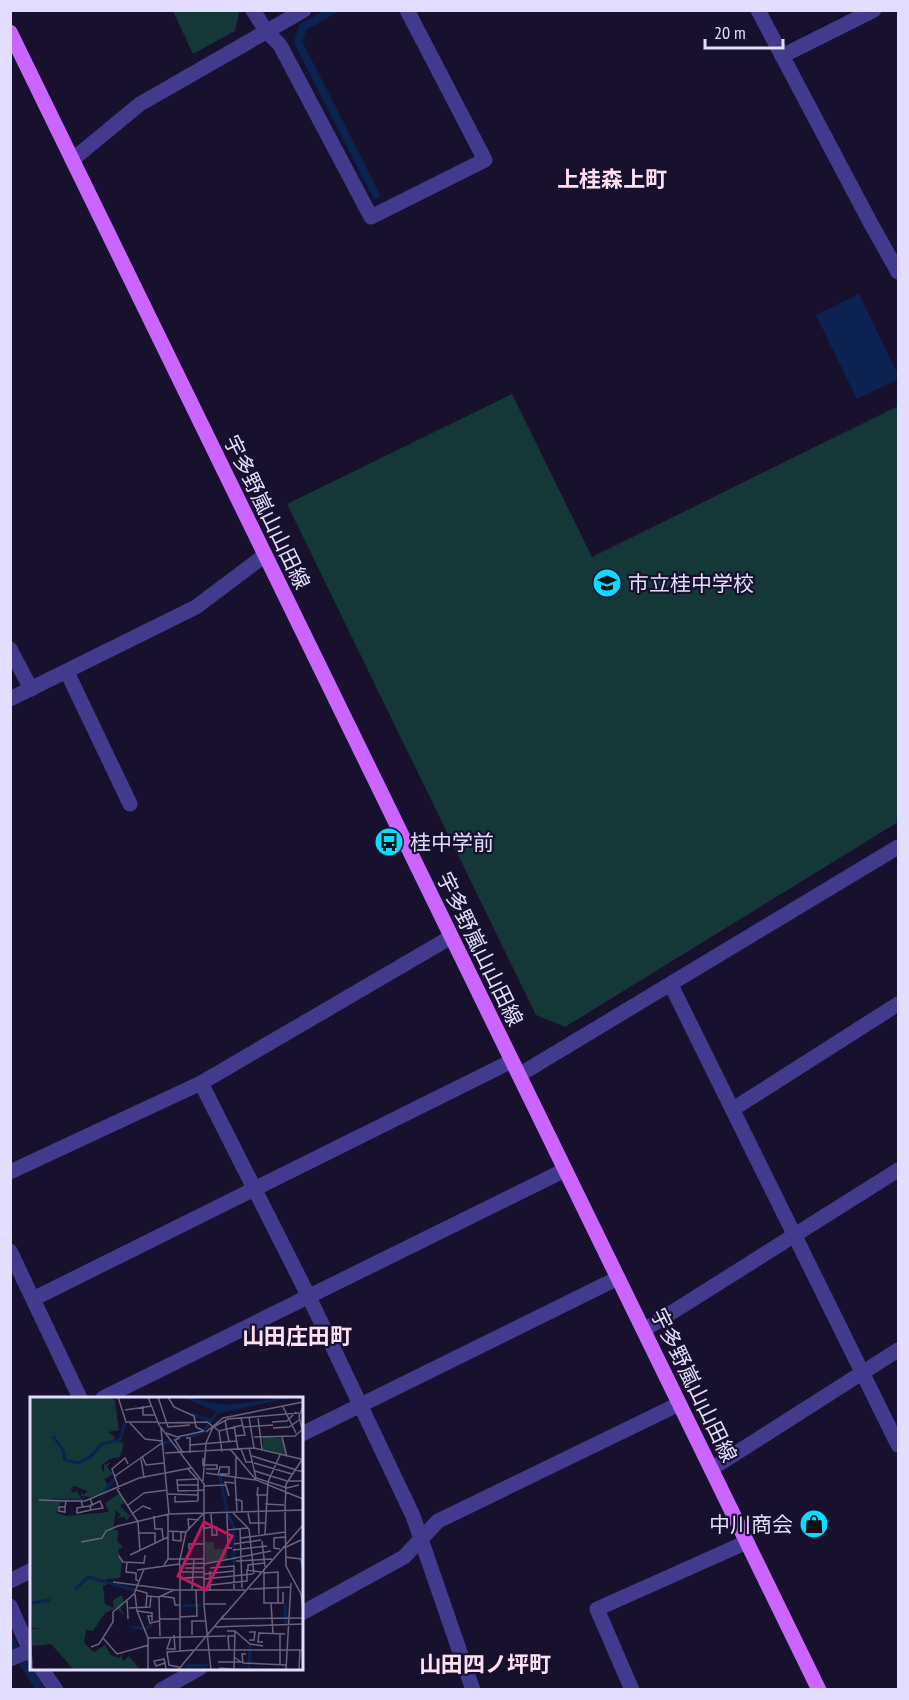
<svg xmlns="http://www.w3.org/2000/svg" width="909" height="1700" viewBox="0 0 909 1700" font-family="'PT Sans Narrow','Noto Sans JP',sans-serif">
  <rect width="100%" height="100%" fill="#17112e"/>
  <g fill="#143738">
    <path d="M237,10L239,13L235,31L193,54L173,11Z"/>
    <path d="M512,394L592,557L898,406V822L565,1027L536,1015L287,504Z"/>
  </g>
  <path fill="#0c2352" d="M859,294L898,375V379L857,399L816,315Z"/>
  <g fill="none" stroke-linecap="round" stroke-linejoin="round">
    <g stroke="#0c2352" stroke-width="8">
      <path d="M333,10L303,27L298,42L376,195"/>
      <path d="M10,1639L15,1650L41,1690"/>
    </g>
    <g stroke="#423b8d" stroke-width="15">
      <path d="M253,10L266,31L280,45L371,217L485,160L407,10"/>
      <path d="M758,10L870,222L898,272"/>
      <path d="M782,56L874,10"/>
      <path d="M72,160L140,104L304,10"/>
      <path d="M10,649L31,689"/>
      <path d="M67,672L130,804"/>
      <path d="M10,699L196,607L265,555"/>
      <path d="M671,985L898,1445"/>
      <path d="M519,1075L898,847"/>
      <path d="M201,1083L309,1297L413,1516L473,1690"/>
      <path d="M733,1109L898,1004"/>
      <path d="M10,1172L201,1083L451,937"/>
      <path d="M10,1251L80,1398"/>
      <path d="M33,1299L512,1061"/>
      <path d="M644,1330L898,1170"/>
      <path d="M103,1398L565,1170"/>
      <path d="M302,1434L618,1278"/>
      <path d="M711,1469L898,1350"/>
      <path d="M10,1581L32,1570"/>
      <path d="M10,1606L32,1655"/>
      <path d="M302,1613L404,1557L438,1521L679,1404"/>
      <path d="M10,1659L29,1651"/>
      <path d="M41,1668L56,1690"/>
      <path d="M161,1690L200,1668"/>
      <path d="M632,1690L597,1609L747,1542"/>
    </g>
    <path stroke="#cc65ff" stroke-width="15" d="M10,32L819,1690"/>
  </g>
  <defs>
    <g id="school-disc" transform="scale(1.5)"><circle r="9.5" fill="#0adbff" stroke="#17112e"/><path d="M0-5L7-2L0 1L-7-2ZM-4 1L0 2.5L4 1V4Q0 6-4 4Z" fill="#111"/></g>
    <g id="bus-disc" transform="scale(1.5)"><circle r="9.5" fill="#0adbff" stroke="#17112e"/><path d="M-5-6H5V4H4V6H2V4H-2V6H-4V4H-5ZM-3.5-4V0h7V-4ZM-3.5 1.2v1.5H-2V1.2ZM2 1.2v1.5H3.5V1.2Z" fill="#111"/></g>
    <g id="shop-disc" transform="scale(1.5)"><circle r="9.5" fill="#0adbff" stroke="#17112e"/><path d="M-5-2.5h2.3a2.7 3.5 0 0 1 5.4 0H5L5.5 6h-11ZM-1.5-2.5h3a1.5 2.3 0 0 0-3 0Z" fill="#111"/></g>
  </defs>
  <g fill-rule="evenodd">
    <use href="#school-disc" x="607" y="583"/>
    <use href="#bus-disc" x="389" y="842"/>
    <use href="#shop-disc" x="814" y="1524"/>
  </g>
  <g text-anchor="middle" dominant-baseline="central" stroke-width="4.5" stroke-linejoin="round" paint-order="stroke">
    <g font-size="21" fill="#e3deff" stroke="#17112e">
      <text transform="translate(267 512) rotate(64)">宇多野嵐山山田線</text>
      <text transform="translate(480 949) rotate(64)">宇多野嵐山山田線</text>
      <text transform="translate(694 1385) rotate(64)">宇多野嵐山山田線</text>
    </g>
    <g font-size="21" fill="#e3deff" stroke="#17112e" text-anchor="start">
      <text x="628" y="583">市立桂中学校</text>
      <text x="410" y="842">桂中学前</text>
      <text x="793" y="1524" text-anchor="end">中川商会</text>
    </g>
    <g font-size="22" font-weight="bold" fill="#ffe0f2" stroke="#17112e">
      <text x="612" y="179">上桂森上町</text>
      <text x="297" y="1336">山田庄田町</text>
      <text x="485" y="1664">山田四ノ坪町</text>
    </g>
  </g>
  <g transform="translate(30 1397)">
    <rect width="273" height="273" fill="#17112e"/>
    <path d="M0,0H81L85,4L89,33L78,35L85,40L83,43L94,46L90,60L80,62L71,69L74,76V68L81,65L77,70L83,77L74,82L78,88L73,96L60,100L51,99V94L53,98L58,94L44,89L41,92L43,96L47,94L51,101H58L31,104L27,116L36,119L79,115L75,106L90,96L95,105L90,109L99,118L103,116L96,124L95,120L87,121L91,118L86,113L83,132L88,134L87,144L93,150L88,153L92,165L90,181L76,182L78,187L73,189L75,207L84,211L83,203L92,198L94,204L90,210L95,219L86,211L75,216L63,234L56,233L54,246L64,255L75,248L81,258L89,261L91,257L93,264L99,259L110,273H44L21,247L2,249V232L13,231H2L0,219ZM233,39L252,41L256,58L233,52ZM175,145H184V152H197V163L176,166Z" fill="#143738"/>
    <path d="M152,0L196,8L262,0L190,16Z" fill="#0c2352"/>
    <path fill="none" stroke="#0c2352" stroke-width="3" d="M162,17L181,24M23,39L33,53L35,63L48,66L60,60L72,47L90,43L95,26M156,40L173,36L189,12M130,48L148,41M190,78L197,114M72,98L87,78M22,103H53M198,117L204,131V168M271,165L273,131M45,193L58,180L105,193M2,206L20,203M255,206L256,226M152,209L171,208M102,230L115,232L122,227M155,269L178,268M219,273L220,249"/>
    <path fill="none" stroke="#696382" stroke-width="1.5" d="M88,0L96,25H127M118,0L129,28L174,87V208L181,273M128,0L138,30L160,28M138,0L144,10L164,19L166,30L174,34M113,9V18H125M253,10L266,36M95,13L122,9M219,20L224,51M228,21L232,52M195,23L199,45M242,25L257,24L266,15M100,26L115,42L132,44M128,26L177,25L189,34L192,55M204,29L208,52M183,30L198,22L269,16M213,30L243,28M131,31L139,117L273,113M243,31L259,30L269,23M272,32L269,19L273,10M189,34L213,28M176,35L193,21L273,5M136,36L147,40L174,34M205,39L215,38L211,21M224,40L265,39L273,32M252,40L257,60M150,41L145,43L153,56M156,41H160V56M160,48L206,44M219,51L226,81L257,91L269,88M211,52L216,65H223M201,53L226,83L273,102M135,56L224,51L271,62M112,59L116,68L134,66M222,59L273,75M173,61V68H187V72H176M111,62L114,80M224,66L262,77M157,71L168,83V104M225,74L257,84H273M176,76L225,83M188,78L190,70H199V77H190M85,79L132,46M205,81L207,114M206,81V60M169,82L147,83L148,94L174,93M173,84L176,46L183,30M148,88H168M174,89L195,88M228,90L227,98H237M87,92L108,125L110,154M89,92L82,72L95,61L98,67M138,97L168,98M228,98L229,137M145,99V105L168,104M199,99L195,85L204,86M205,102L212,104V115M9,103L35,104M33,104H55L109,81L161,71M51,104L53,110L47,111V116L61,113M235,107L254,108M98,108L114,96L137,93M35,110H29V114L35,115V110L36,104M53,110L60,109L70,104L73,111L61,113L60,109L62,107L60,101M255,113L256,169L271,197L273,214M255,113L256,87L273,61M103,116L113,109L121,112M197,116L198,151H202M203,116L219,132L224,177M218,116L220,126H235M124,119L125,132H132L133,142M174,131H177L182,130H186L187,138H182V129L181,117M159,132L158,122L169,123M210,132L212,191M197,133L218,131M143,134V143L151,144V134M156,135L173,117M108,136H125V146M235,137L238,85L250,58M211,141L255,135M232,144L235,170M51,145L72,141L76,134L88,129L139,117M204,147L231,143M254,151L271,143M159,152V147H174M250,152L244,151V141L255,140M203,153L237,149M100,158L138,140M89,159L93,165L114,166L115,158M255,160L271,162L273,175M138,162H174M206,164L242,162M97,165L96,175L106,176V183L110,184M155,167L174,166M174,167L241,154M134,168L138,162V117M155,171H174M180,171L204,169V192M107,173L149,167L156,135L138,134M218,173V168L234,166M180,174V194M234,174V206H253V195M150,175H174M234,176L248,175V206M174,177L204,174M217,177V173L231,175M150,181L174,180M174,182L223,177M83,185L144,193H215M180,188L217,184V178M162,192L164,162M219,192L261,190M106,193L117,196L116,210M105,197L107,214L118,241V273M117,199L129,200L144,193M130,199L144,201L145,208H149M129,200L130,239M97,202L98,222M241,206L243,237M174,207H196M99,211L120,210L121,199M107,214L122,216V224M122,219H118L120,226L129,224M150,220L167,219L166,192M192,221L273,128M129,222H149M191,222L273,221M0,224L2,273M185,230L273,227M197,234H205L204,273M205,234L220,247L233,249M219,235H225L224,243H219M162,238V224H175M141,240L137,252H145L144,238M73,241L87,257L119,248M118,241L196,239M233,245H228L229,236L255,237M61,250L69,247L83,225V215L104,197L114,172M166,253H273M199,253L198,239H204M150,254V167M216,257H212L213,266L256,268M188,265H211L204,260M135,266L126,269L124,264L134,262L135,266L136,273M250,267V237M149,270L139,268L137,255L164,253M189,271L216,273M148,273L194,218M256,273L261,186M269,273L270,253"/>
    <path fill="#c2185b" fill-opacity="0.15" stroke="#c2185b" stroke-width="3" d="M174,125L202,139L176,193L148,179Z"/>
    <rect width="273" height="273" fill="none" stroke="#e3deff" stroke-width="3"/>
  </g>
  <rect width="909" height="1700" fill="none" stroke="#e3deff" stroke-width="24"/>
  <path d="M705 39v9h78v-9" fill="none" stroke="#e3deff" stroke-width="3"/>
  <text x="714" y="39" font-size="18" fill="#e3deff" stroke="#17112e" stroke-width="4.5" paint-order="stroke">20 m</text>
</svg>
